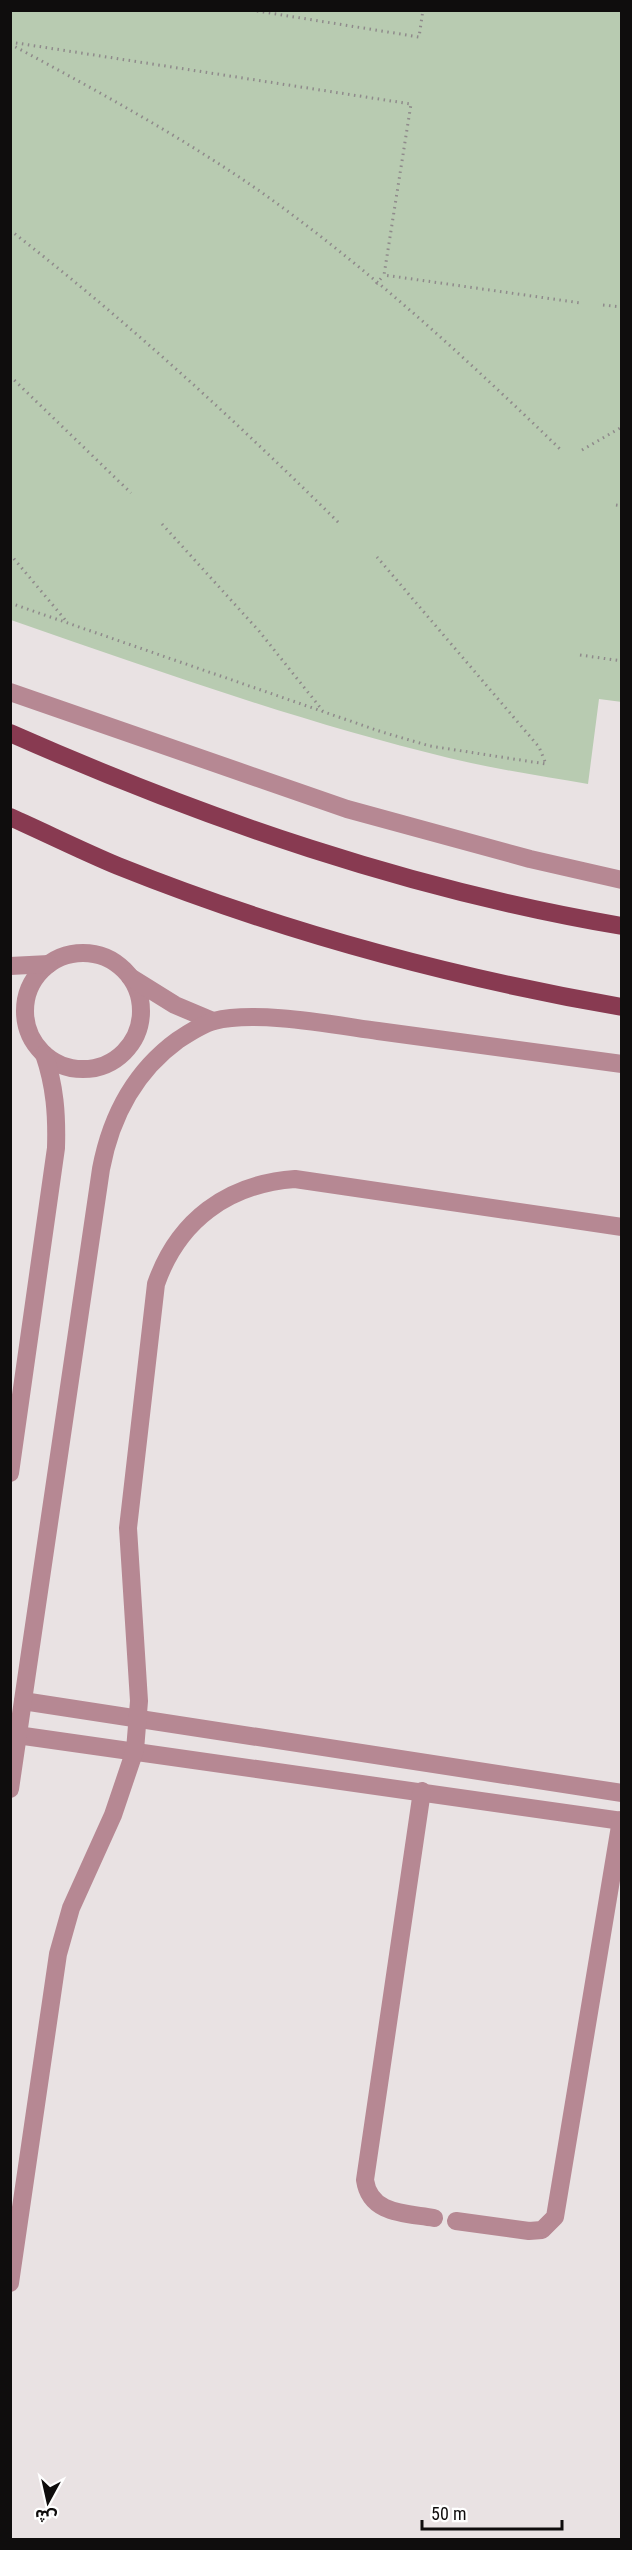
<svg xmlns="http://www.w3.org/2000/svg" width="632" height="2550" viewBox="0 0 632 2550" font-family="'Roboto Condensed','Noto Sans Arabic',sans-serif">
  <rect width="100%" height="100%" fill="#e9e2e3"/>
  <path fill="#b8cbb1" d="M11,10L621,11L622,702L599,699L588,784C541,776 494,769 449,758C300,722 155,670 11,620Z"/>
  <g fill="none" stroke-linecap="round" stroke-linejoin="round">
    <g stroke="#8f8a8b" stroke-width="3" stroke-dasharray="1.5 4.5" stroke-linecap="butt">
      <path d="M251,10L419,37L423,10"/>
      <path d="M10,42L411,104L384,275L581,303"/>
      <path d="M10,44C96,90 182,137 261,192C367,267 468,360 561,450"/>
      <path d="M10,230C127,321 235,420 340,524"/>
      <path d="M376,284L384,275"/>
      <path d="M603,305L622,307"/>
      <path d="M10,376L131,493"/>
      <path d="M582,450L622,427"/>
      <path d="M616,505L622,506"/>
      <path d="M162,524L259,631L323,711"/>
      <path d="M10,554L67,622"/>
      <path d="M10,603L382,732L430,746L546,764L539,747L377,557"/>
      <path d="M580,655L622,661"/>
    </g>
    <g stroke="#b68893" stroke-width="18">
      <path d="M10,692L347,809L530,859L622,880"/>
      <circle cx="83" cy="1011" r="58"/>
      <path d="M10,966L49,964"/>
      <path d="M130,977L175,1005L213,1021"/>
      <path d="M10,1473L56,1148C57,1115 55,1086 44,1054"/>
      <path d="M23,1701L622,1793"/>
      <path d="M17,1735L622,1821"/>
      <path d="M10,1789L101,1169C111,1116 134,1072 178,1040C189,1033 202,1024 214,1021C256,1010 334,1025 378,1031C459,1042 540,1053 622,1064"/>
      <path d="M422,1791L365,2180C370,2215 406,2213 434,2218"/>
      <path d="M456,2221L529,2231L542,2230L555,2217L621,1820"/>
      <path d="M10,2283L58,1954L71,1908L113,1815L135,1750L139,1701L128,1528L156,1284C178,1221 227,1184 295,1179L622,1227"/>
    </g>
    <g stroke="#883a51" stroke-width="18">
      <path d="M10,733C207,820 410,890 622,926"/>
      <path d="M10,817C46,833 82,851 118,866C280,931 450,977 622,1007"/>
    </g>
  </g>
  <rect width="632" height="2550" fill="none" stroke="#0f0d0d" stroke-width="24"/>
  <g transform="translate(48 2502) rotate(188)" stroke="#ffffff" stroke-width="4.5" paint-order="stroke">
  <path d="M0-4.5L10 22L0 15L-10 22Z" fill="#0f0d0d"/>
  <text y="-9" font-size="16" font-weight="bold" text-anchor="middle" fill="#0f0d0d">ش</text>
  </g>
  <path d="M422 2520v9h140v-9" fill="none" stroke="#0f0d0d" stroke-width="3"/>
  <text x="431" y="2520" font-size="18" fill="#0f0d0d" stroke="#ffffff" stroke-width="4.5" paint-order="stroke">50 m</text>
</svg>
